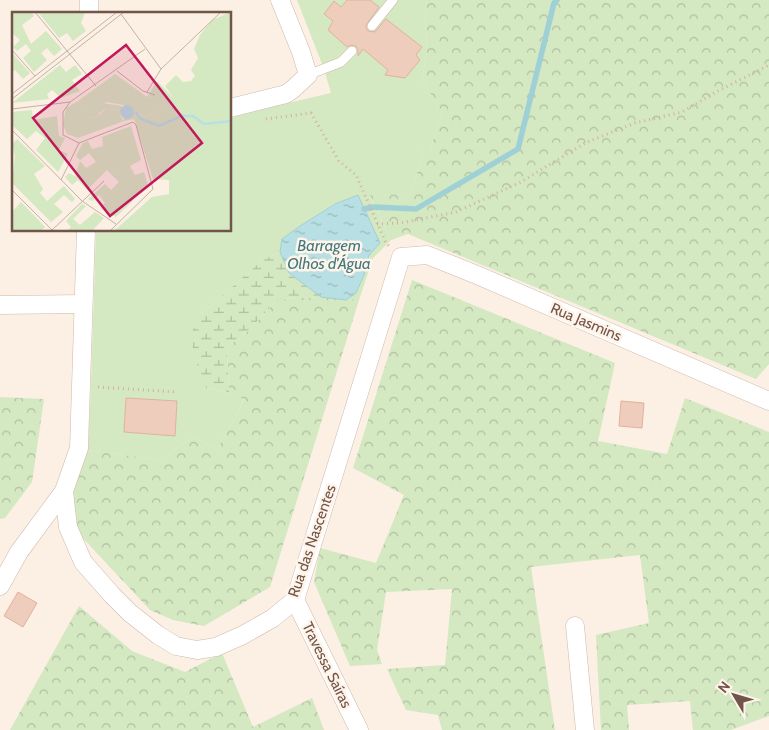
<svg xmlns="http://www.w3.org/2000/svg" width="769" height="730" viewBox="0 0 769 730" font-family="Cabin,sans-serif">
  <defs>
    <pattern id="forest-crowns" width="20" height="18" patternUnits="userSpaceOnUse" patternTransform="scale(1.25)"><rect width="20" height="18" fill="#d4e8c2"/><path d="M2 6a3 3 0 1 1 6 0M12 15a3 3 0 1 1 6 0" fill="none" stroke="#b0bfa0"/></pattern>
    <pattern id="wetland-marsh" width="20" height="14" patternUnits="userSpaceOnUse" patternTransform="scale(1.25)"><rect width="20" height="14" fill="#d4e8c2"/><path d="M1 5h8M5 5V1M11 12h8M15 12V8" fill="none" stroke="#b0bfa0"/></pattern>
    <pattern id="water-ripples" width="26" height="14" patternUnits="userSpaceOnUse" patternTransform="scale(1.25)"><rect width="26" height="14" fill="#b8e0e4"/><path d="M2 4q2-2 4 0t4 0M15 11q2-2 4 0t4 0" fill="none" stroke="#9ab8bb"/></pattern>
  </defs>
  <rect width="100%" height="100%" fill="#fbf0e3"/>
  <path fill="#d4e8c2" d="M297,0H427L425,11L427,50L422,80L442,112L430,150H424L411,194L370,196L391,240L373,258L359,300H346L356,293L364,275L369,255L364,209L358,195L334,204L300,226L282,239L280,252L261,261L202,314L203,387L229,393L244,398L236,417L217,449L192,437L161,460L88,450L91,386L96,230H230V118L271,107L331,93L324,69Z"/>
  <g fill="url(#forest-crowns)">
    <path d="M427,0H769V364L756,379L408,234L391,240L370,195L411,194L424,150H430L442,112L422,80L427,50L425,11Z"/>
    <path d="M412,280L615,363L598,441L667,454L685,398L769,432V716L731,730H693L690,701L627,705L629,730H601L596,635L649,623L640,555L531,567L555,730H442L438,715L406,710L387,669L445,665L452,589L386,592L377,650L382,664L350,666L314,582L320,548L376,563L404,495L353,468Z"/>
    <path d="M321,297L359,300L270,587L204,626L173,620L150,610L79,534L72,493L88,450L161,460L192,437L217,449L236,417L244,399L229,393L227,347L248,331L278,299Z"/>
    <path d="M0,397L44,399L32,482L5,518L0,519Z"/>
    <path d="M79,606L132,651L185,672L222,653L253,727L312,698L324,730H10Z"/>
  </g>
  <path fill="url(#wetland-marsh)" d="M280,252L289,273L321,297L278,299L248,331L227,347L229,393L203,387L195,357L190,335L202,314L261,261Z"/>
  <path fill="url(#water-ripples)" stroke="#9fd0d5" d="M358,195L380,243L369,255L364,275L356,293L346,300L321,297L289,273L280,252L282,239L300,226L335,204Z"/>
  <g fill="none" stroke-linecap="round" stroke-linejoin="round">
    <path stroke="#9fd0d5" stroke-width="5.5" d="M364,209L374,207L416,209L518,149L554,3L557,0"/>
  </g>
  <g fill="#efcdbc" stroke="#e1b29d">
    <path d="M347,0H370L379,7L366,25V28L368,31L375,32L386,19L422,47L416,55L420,60L405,78L385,75L388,70L363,49L358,56V50L356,46L351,45L347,47L328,30L333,21L324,14L334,1L341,7Z"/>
    <path d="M126,398L177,401L175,436L124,432Z"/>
    <path d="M621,401L644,403L642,428L619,426Z"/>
    <path d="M18,592L37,603L23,627L4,616Z"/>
  </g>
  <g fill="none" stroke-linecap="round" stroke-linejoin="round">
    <g stroke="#ceb9ad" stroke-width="10">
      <g id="lane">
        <path d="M372,26L393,0"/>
        <path d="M308,75L341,62L352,51"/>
      </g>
    </g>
    <g stroke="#ceb9ad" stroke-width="19">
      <g id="street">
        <path d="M89,0V14"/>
        <path d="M230,108L286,94L293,89L308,75L301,52L280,0"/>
        <path d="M86,230L79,448L64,491L68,527L83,562L112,595L130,613L158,635L176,646L197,650L216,647L243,635L273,618L295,600L401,257L427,255L477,275L769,401"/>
        <path d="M0,305L83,304"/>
        <path d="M0,586L19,552L64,491"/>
        <path d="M295,600L359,730"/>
        <path d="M575,626L585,730"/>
      </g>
    </g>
    <g stroke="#d4b09f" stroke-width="3" stroke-dasharray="1 4" stroke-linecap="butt">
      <path d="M266,119L311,113L339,161L356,175L386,243L389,246"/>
      <path d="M377,224L400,223L456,212L521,182L585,143L635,123L682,112L716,92L769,65"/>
      <path d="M98,387L177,392"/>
    </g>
    <use href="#lane" stroke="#fff" stroke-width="9"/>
    <use href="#street" stroke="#fff" stroke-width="18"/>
  </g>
  <g text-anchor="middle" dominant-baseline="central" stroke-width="5" stroke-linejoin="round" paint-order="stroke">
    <g font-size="15" fill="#72554a" stroke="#fef4e9">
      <text transform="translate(586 322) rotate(23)">Rua Jasmins</text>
      <text transform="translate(312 541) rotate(-71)">Rua das Nascentes</text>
      <text transform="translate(327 665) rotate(64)">Travessa Saíras</text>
    </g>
    <g font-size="16" font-style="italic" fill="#42787e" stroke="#fef4e9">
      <text x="329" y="245">Barragem<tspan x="329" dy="18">Olhos d'Água</tspan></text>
    </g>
  </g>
  <g transform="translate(12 12)">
    <rect width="219" height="219" fill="#fbf0e3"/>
    <path d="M103,62L135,85L145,69L161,85L146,95L144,101L130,105L126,100L122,107L112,109V93L94,90L85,98L88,104L78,106L66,89Z" fill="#d4e8c2"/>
    <path d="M0,0H19L22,4L10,13L19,32L34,19L50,37L42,44L35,36L29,41L35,48L22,60L11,46L19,39L14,32L5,39L1,35L8,28L0,21ZM26,0H73L69,11L74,19L61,29L55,21L47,26ZM219,0V218H103L140,185L157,182V168L141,167L122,107L125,102L130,105L144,101L146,95L161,85L153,74L164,63L171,70L179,69L183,64L179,58L186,46L182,37L188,23L200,8ZM0,41L18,61L11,67L3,58L0,60ZM48,53L54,60L63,53L70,62L60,68L68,79L49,86L40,78L35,82L37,87L0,91ZM66,89L79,106L87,104L93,97L104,98L112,109L66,126L55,122L51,113L54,96ZM20,98L21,108L45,104L47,124L53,126L47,138L56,142L46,160L24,138L33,126L24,119L15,127L0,113V100ZM119,114L129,148L118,154L123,163L132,160L136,174L104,205L88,196L93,191L87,183L80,189L76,187L93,172L99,178L107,170L95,158L75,178L66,168L60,173L53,165L57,161L63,164L68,149L74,156L84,150L77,141L68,148L64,144L71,131L76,129L80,137L91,134L90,125ZM5,127L33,154L22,162L31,177L28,181L35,189L52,174L63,187L60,190L52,183L42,192L51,200L39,210L0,171L3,145L0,132ZM9,190L33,215L30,218H0V200ZM70,192L74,194L61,207L68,213L83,200L92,206L81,218H56L59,215L54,209Z" fill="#d4e8c2"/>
    <path d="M90,91L110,94L108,104L104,98L93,97L87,102L85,98Z" fill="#d4e8c2"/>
    <path d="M108 100a7 7 0 1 1 14 0a7 7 0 1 1-14 0Z" fill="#b8e0e4"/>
    <path fill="none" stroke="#b8e0e4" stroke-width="2.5" d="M124,100L129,107L147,114L169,104H181L192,112L219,109"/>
    <path fill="none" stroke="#c4b2a6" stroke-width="1" d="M23,0L84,74M109,2L149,57M0,38L23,64M105,59L131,79L143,83M135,80L149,57L209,0M0,82L105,0M0,87L112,0M0,97L58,90M0,118L70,189L104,212M49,168L67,131M0,178L40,218M40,218L92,169M99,218L141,177L124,113L121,110L67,131L51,123V100L58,90L133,37"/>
    <path fill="#c2185b" fill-opacity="0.15" stroke="#c2185b" stroke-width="2.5" d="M114,33L190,131L98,204L21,106Z"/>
    <rect width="219" height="219" fill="none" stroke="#72554a" stroke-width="2.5"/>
  </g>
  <g transform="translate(734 695) rotate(308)" stroke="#fef4e9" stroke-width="4" paint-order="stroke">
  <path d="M0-4L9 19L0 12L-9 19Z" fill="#72554a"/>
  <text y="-8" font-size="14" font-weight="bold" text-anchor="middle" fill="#72554a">N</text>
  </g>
</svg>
